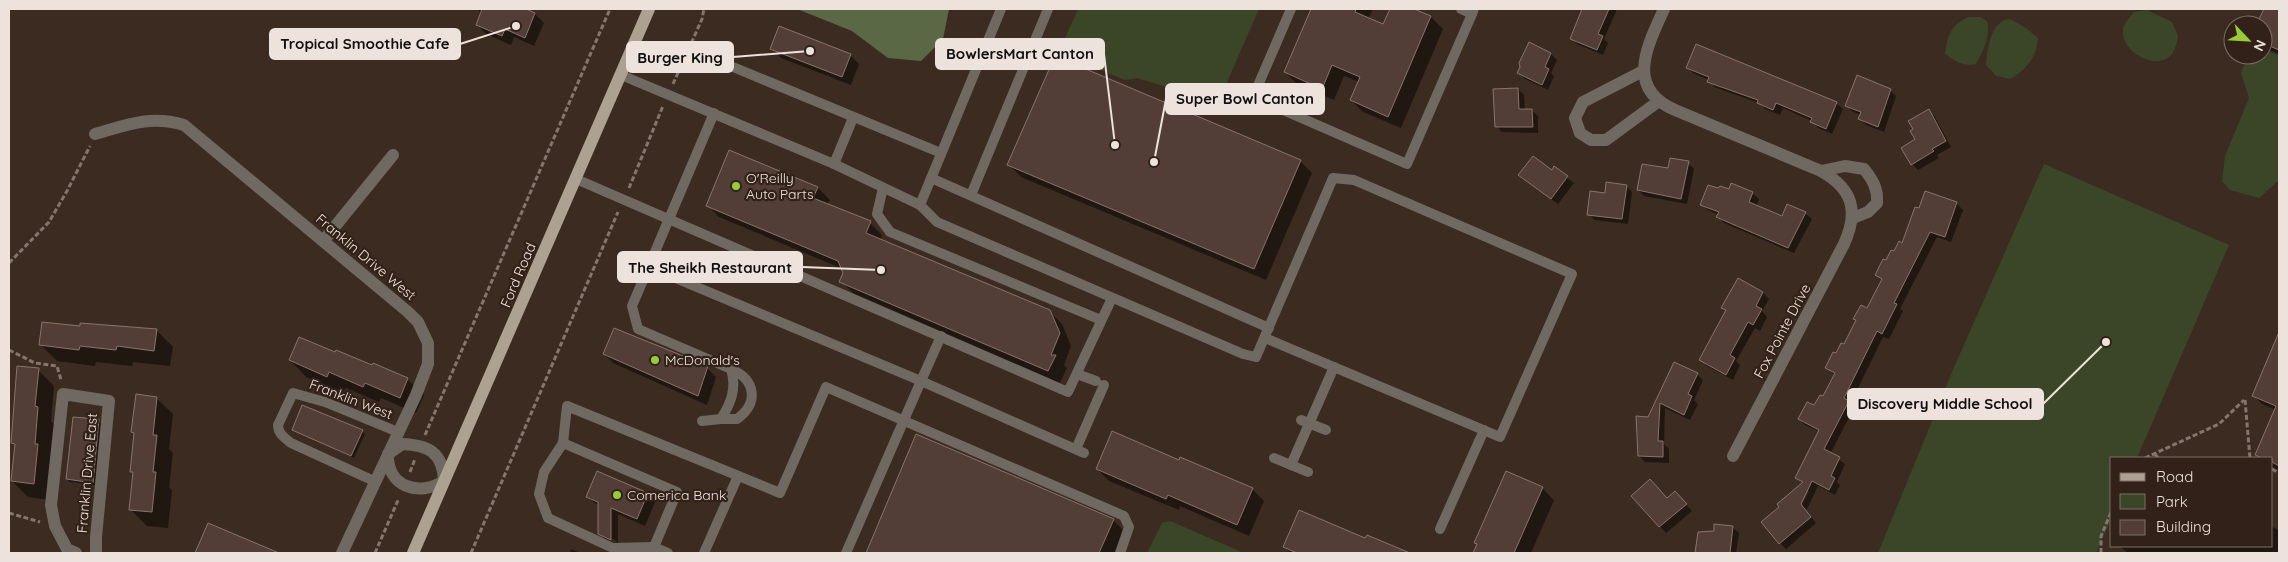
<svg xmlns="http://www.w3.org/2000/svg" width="2288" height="562" viewBox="0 0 2288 562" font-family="Quicksand,sans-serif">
  <rect width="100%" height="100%" fill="#3c2b21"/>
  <g fill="#3b4628">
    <path d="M1078,9H1259L1221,96L1215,102L1137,78L1125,80L1059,52Z"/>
    <path d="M2147,10L2172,22L2178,36C2177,42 2175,51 2171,55C2156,71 2124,53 2123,33C2122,25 2129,18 2134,12Z"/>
    <path d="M1969,17H1980L1987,21C1991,35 1983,51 1976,64C1964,67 1955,61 1945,54C1947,36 1951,24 1969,17Z"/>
    <path d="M2010,19L2026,28L2038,38C2037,57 2026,70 2010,79L1996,76L1986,65C1988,48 1990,21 2010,19Z"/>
    <path d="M2263,50L2279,55V180L2259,198L2230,190L2222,181L2225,156L2249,98L2241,73L2248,55H2263Z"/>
    <path d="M2044,164L2229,245L2137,458H2112V517L2096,553H1878L1955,365Z"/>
    <path d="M1170,521L1244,553H1147L1162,523Z"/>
  </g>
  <path fill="#5b6846" d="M797,9H949L943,39L921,61L888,58L852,31Z"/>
  <g fill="#0007" fill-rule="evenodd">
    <path d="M477,9H523L535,14L544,23L534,46L514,37L511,45L486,34L477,25L482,14Z"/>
    <path d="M1312,9H1373L1368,19L1384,26L1391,9H1411L1431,17L1443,29L1401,128L1363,112L1351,100L1359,82L1344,76L1334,100L1297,84L1285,72Z"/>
    <path d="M1584,9H1617L1604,39L1608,43L1603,55L1577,44L1571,38Z"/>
    <path d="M2265,9H2279V54L2263,47V25H2258Z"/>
    <path d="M1529,44L1551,54L1557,60L1551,73L1554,76L1548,90L1525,79L1519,73Z"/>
    <path d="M772,49L850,55L859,64L851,85L781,58Z"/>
    <path d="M1687,67L1836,103L1843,109L1832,134L1818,128L1812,121L1783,108L1780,115L1765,109L1759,103L1714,87L1709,80L1693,73Z"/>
    <path d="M1518,89L1524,95L1525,110H1531L1538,116V133L1502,132L1496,126Z"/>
    <path d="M1890,90L1896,96L1884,132L1866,125L1859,118L1861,115L1852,111L1846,105Z"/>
    <path d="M1929,111L1935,117L1951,147L1937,155L1939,158L1918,170L1912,164L1917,140L1915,130Z"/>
    <path d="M1300,161L1312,173L1266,280L1021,177L1009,165Z"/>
    <path d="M1688,163L1694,169L1687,204L1644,196L1638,190L1669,169Z"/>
    <path d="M1555,168L1574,183L1558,204L1526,181L1552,172Z"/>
    <path d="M1626,186L1632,192L1628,224L1595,220L1589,214L1606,194Z"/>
    <path d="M818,188L830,200L827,205L870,223L882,235L880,240L1049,311L1062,324L1071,346L1064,365L1067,368L1060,383L853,293L841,281L844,273L843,269L719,217L707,205Z"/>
    <path d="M1730,191L1752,193L1759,199L1756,207L1783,218L1805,213L1812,219L1794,253L1724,223L1718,217L1719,215L1708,210L1702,204Z"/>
    <path d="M1956,203L1963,210L1951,242L1937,237L1900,309L1903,311L1889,339L1883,337L1850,404L1854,408L1830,454L1845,464L1837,482L1840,485L1835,495L1818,486L1806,511L1816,523L1786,549L1780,543L1781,507L1803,484L1797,478L1820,432L1805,425L1799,419L1824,398L1836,376L1826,368L1845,346L1857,321L1855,319L1868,310L1883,281L1876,275L1903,244L1919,210ZM1806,491H1809L1799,510L1797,509Z"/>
    <path d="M1738,280L1763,293L1769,299L1762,311L1767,317L1760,331L1755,328L1736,361L1740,365L1733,380L1707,366L1701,360L1727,311L1723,308Z"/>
    <path d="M120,326L156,330L173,347L170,366L133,362L132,366L96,362L95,366L57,361L41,345L81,328L120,329Z"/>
    <path d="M2279,335V470L2272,467V458H2260L2257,455L2276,410L2262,404L2253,395Z"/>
    <path d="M604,354L707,368L716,377L707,405L613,363Z"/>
    <path d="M290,360L372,367L407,379L424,395L416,413L381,398L379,402L346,388L343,392L306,377Z"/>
    <path d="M1675,363L1697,374L1703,380L1694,400L1698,404L1690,420L1665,408L1664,444L1669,449V463L1645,462L1639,456L1649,418Z"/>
    <path d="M38,370L54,386L51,421L54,424L50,500L28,497L12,481L16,446L13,443Z"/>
    <path d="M156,398L173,414L169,449L173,453L169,487L172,490L168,528L147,526L130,509L134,474L131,471L135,434L132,432Z"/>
    <path d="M98,421L101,423L95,485L70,482L67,479Z"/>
    <path d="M293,430L362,431L365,434L354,458Z"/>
    <path d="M917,435L1113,520L1125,532L1116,553H867Z"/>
    <path d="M1180,462L1252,489L1264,501L1249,536L1180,506L1179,510L1109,481L1097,469Z"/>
    <path d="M597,473L648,494L655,502L645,526L618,514V546L607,541L599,533V506L587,497ZM605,536L617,541L616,543L605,538Z"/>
    <path d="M1542,488L1554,500L1531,553H1474L1478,545Z"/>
    <path d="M1633,496L1681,499L1692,511L1666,533Z"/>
    <path d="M208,525L270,551L273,553H196Z"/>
    <path d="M1732,527L1739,533L1736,553H1697L1699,533H1715Z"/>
    <path d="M2272,527L2279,530V553H2128L2119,546H2272Z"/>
    <path d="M1367,537L1406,553H1291L1284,547L1366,540Z"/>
    <path d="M571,549L580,553H570Z"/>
  </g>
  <g fill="#523e37" stroke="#8a736b">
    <path d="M482,9H526L535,13L525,38L505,29L502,36L476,25Z"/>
    <path d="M1311,9H1356L1355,12L1383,24L1390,9H1414L1431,16L1388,117L1350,100L1360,77L1332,65L1322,89L1284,72Z"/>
    <path d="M1582,9H1609L1598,34L1603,36L1597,50L1570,39Z"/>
    <path d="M2264,9H2279V50L2263,43V25H2256Z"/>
    <path d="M779,26L851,54L842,77L770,49Z"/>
    <path d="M1529,42L1551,53L1545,67L1549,69L1542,85L1517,73L1520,67L1519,63Z"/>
    <path d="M1696,44L1837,102L1826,129L1810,122L1812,118L1776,103L1773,110L1757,103L1758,100L1707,82L1709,77L1686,68Z"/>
    <path d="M1055,56L1301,160L1254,269L1007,165Z"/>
    <path d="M1857,75L1891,89L1878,127L1858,119L1861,112L1845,106Z"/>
    <path d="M1518,88L1519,109H1532L1533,127H1495L1493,89Z"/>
    <path d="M1929,109L1946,141L1932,149L1934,151L1911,165L1901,148L1915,139L1910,131L1913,129L1908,121Z"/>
    <path d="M729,150L818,187L813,198L871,221L866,233L1050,310L1060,333L1051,355H1056L1048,371L839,282L843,273L838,261L706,206Z"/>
    <path d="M1533,156L1552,170L1554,166L1568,176L1551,199L1518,175Z"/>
    <path d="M1670,158L1689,161L1681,199L1637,190L1642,164L1668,168Z"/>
    <path d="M1606,182L1627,185L1622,219L1587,215L1590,191L1605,193Z"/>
    <path d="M1731,183L1753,192L1749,202L1782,216L1787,204L1806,212L1788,248L1716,217L1719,212L1700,205L1708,185L1718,188L1720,186L1729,189Z"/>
    <path d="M1925,191L1957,202L1945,237L1930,232L1894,303L1897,304L1882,334L1877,331L1844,398L1849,401L1824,449L1840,457L1831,476L1835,478L1829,490L1812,481L1801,504L1811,517L1779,544L1761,522L1779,507L1777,504L1803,482L1795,478L1819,430L1798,419L1807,402L1814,405L1820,395L1823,396L1835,373L1825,368L1833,352L1836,353L1841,343L1844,344L1856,320L1853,319L1861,305L1867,308L1882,279L1875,275L1883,259L1886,260L1891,250L1894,251L1899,241L1902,243L1915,207L1919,208Z"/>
    <path d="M1738,278L1763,292L1756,306L1762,309L1753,325L1748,322L1730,355L1735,358L1726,375L1699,360L1726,310L1721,308Z"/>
    <path d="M42,322L80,326V323L157,329L154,351L117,346L116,350L80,346L79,350L39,345Z"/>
    <path d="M614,328L708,366L698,396L603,354Z"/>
    <path d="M2279,332V466L2272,462V458H2262L2255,455L2276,406L2252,396Z"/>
    <path d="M299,337L335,352L336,350L372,365L373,363L408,378L400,398L365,383L363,387L329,372L327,377L289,360Z"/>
    <path d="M1674,362L1698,373L1688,394L1692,396L1684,415L1660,403L1658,441H1663V457L1638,456L1636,416L1648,417Z"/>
    <path d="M17,366L39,368L35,406L38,407L35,444H38L34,484L11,481L15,444L11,443Z"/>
    <path d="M136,394L157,397L153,435H157L153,472H156L152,512L129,510L133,472H130L134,433L131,432Z"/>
    <path d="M302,405L363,430L351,456L292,430Z"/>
    <path d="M73,417L99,419L93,483L66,479Z"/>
    <path d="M1112,431L1179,460L1180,457L1253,488L1237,525L1168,495L1166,499L1096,469Z"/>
    <path d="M916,434L1114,519L1099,553H866Z"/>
    <path d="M597,471L648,493L637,519L611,508V540L598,534V502L586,497Z"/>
    <path d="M1506,471L1543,487L1514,553H1473L1477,544L1474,543Z"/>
    <path d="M1650,479L1667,498L1675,491L1687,504L1659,527L1631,496Z"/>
    <path d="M1299,510L1365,538L1367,535L1410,553H1297L1283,547Z"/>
    <path d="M208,523L279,553H195Z"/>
    <path d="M1714,524L1733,526L1730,553H1695L1698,532L1714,531Z"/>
  </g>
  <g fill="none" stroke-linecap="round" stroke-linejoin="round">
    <g stroke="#85766d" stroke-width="3" stroke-dasharray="5 2.5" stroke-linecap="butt">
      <path d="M673,84L702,19L704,9"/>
      <path d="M629,188L663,106"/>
      <path d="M9,263L49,222L67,191L90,146"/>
      <path d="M9,350L35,363L57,366L61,380"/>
      <path d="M2245,400L2250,458"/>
      <path d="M425,435L610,9"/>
      <path d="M2155,454L2158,458"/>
      <path d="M2145,458L2219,424L2244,400"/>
      <path d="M2272,469L2279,473"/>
      <path d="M410,472L415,459"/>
      <path d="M9,513L40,522"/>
      <path d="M375,553L399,498"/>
      <path d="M471,553L618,212"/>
      <path d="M2101,553V536L2112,510"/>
    </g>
    <g stroke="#6f6961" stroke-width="10">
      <path d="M1291,9L1253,97L1407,164L1472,14"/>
      <path d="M1461,9L1472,14L1474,9"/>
      <path d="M733,67L941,153"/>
      <path d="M621,75L834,164L920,205L937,222L1243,354L1256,357L1333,178L1354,180L1572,274L1500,437L1265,338"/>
      <path d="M834,164L853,118"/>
      <path d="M931,178L1269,328"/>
      <path d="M576,179L1068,392L1112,298"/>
      <path d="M883,188L877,214L890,232L1101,320"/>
      <path d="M971,195L1048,9"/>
      <path d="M920,205L1001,9"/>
      <path d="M649,267L921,381L941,336"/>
      <path d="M1077,374L1096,381"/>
      <path d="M721,419H737C759,403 756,380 731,369"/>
      <path d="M1301,420L1326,430"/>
      <path d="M702,421L721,419C731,403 737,388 731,369L638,329L632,306L714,113"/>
      <path d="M563,443L677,492L654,547"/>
      <path d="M1076,449L1104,385"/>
      <path d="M1274,458L1308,472"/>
      <path d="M1291,465L1334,367"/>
      <path d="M374,481L291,443C285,438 278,434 278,425L293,393L325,402L398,432"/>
      <path d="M1440,529L1484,430"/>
      <path d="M668,553L654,547L613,548L548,518L539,494L544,472L563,443L567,406L780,493L826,387L1124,516L1129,527L1120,553"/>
      <path d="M704,553L738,476"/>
      <path d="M846,553L921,381L1084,453"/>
    </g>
    <g stroke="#6f6961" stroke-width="12">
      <path d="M1664,9C1648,45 1624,88 1675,110L1821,171C1853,189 1859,211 1844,244L1733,456"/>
      <path d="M1643,71L1583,102L1575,118L1580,133L1591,140H1606L1659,101"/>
      <path d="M95,134C127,125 150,115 184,125L408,312L418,322L428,343V364L416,395L342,553"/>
      <path d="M1821,171L1845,166L1864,169C1873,180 1878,189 1877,203L1868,212L1853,218"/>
      <path d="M324,240L393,155"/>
      <path d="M402,444C428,445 443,452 444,481C419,497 387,487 388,454Z"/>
      <path d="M76,553L67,549L55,526L51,505L63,394L109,401L96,537V553"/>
    </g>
    <path stroke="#ada192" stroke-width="12" d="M413,553L649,9"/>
  </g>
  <g fill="#98cb37" stroke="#322118" stroke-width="2">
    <circle cx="736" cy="186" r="5"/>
    <circle cx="655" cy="360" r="5"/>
    <circle cx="617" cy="495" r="5"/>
  </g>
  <g text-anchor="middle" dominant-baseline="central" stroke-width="4.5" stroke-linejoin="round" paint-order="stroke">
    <g font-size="14" fill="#eee2dc" stroke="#322118" text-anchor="start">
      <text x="746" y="178">O'Reilly<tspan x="746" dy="16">Auto Parts</tspan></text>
      <text x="665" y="360">McDonald's</text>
      <text x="627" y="495">Comerica Bank</text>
    </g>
    <g font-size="14" fill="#eee2dc" stroke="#322118">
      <text transform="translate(366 257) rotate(40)">Franklin Drive West</text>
      <text transform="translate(518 275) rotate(-67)">Ford Road</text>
      <text transform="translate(1782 331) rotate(-62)">Fox Pointe Drive</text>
      <text transform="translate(351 399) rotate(21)">Franklin West</text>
      <text transform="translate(87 473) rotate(-85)">Franklin Drive East</text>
    </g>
  </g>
  <path fill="none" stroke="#eee2dc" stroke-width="2" d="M516 26L460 44M1115 145L1104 54M810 51L733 57M1154 162L1166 99M881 270L802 267M2106 342L2043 404"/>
  <g fill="#eee2dc" stroke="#322118" stroke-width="2">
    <circle cx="516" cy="26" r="5"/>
    <circle cx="1115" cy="145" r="5"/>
    <circle cx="810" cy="51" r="5"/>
    <circle cx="1154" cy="162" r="5"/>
    <circle cx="881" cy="270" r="5"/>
    <circle cx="2106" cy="342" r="5"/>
  </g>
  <g fill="#eee2dc" stroke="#eee2dc" stroke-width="2">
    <rect x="270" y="29" width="190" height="30" rx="5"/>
    <rect x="936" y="39" width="168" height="30" rx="5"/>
    <rect x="627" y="42" width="106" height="30" rx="5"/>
    <rect x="1166" y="84" width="158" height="30" rx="5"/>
    <rect x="618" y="252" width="184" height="30" rx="5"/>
    <rect x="1848" y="389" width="195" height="30" rx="5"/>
  </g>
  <g font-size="15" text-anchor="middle" font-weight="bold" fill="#111">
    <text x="365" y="49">Tropical Smoothie Cafe</text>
    <text x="1020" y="59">BowlersMart Canton</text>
    <text x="680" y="63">Burger King</text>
    <text x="1245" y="104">Super Bowl Canton</text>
    <text x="710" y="273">The Sheikh Restaurant</text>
    <text x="1945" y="409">Discovery Middle School</text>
  </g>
  <rect width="2288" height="562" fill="none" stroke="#eee2dc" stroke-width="20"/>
  <rect x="2110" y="457" width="162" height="90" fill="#322118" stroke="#7d6e66"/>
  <rect x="2120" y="473" width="25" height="8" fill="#ada192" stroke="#7d6e66"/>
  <text x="2156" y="482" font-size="15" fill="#eee2dc">Road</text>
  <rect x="2120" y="494" width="25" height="15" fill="#3b4628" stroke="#7d6e66"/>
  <text x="2156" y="507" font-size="15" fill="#eee2dc">Park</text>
  <rect x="2120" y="520" width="25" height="15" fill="#523e37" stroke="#7d6e66"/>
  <text x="2156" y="532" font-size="15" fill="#eee2dc">Building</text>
  <g transform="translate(2248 40) rotate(115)"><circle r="24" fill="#322118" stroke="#7d6e66"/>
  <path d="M0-4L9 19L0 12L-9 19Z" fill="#98cb37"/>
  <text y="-8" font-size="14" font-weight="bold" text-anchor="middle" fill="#eee2dc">N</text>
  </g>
</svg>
